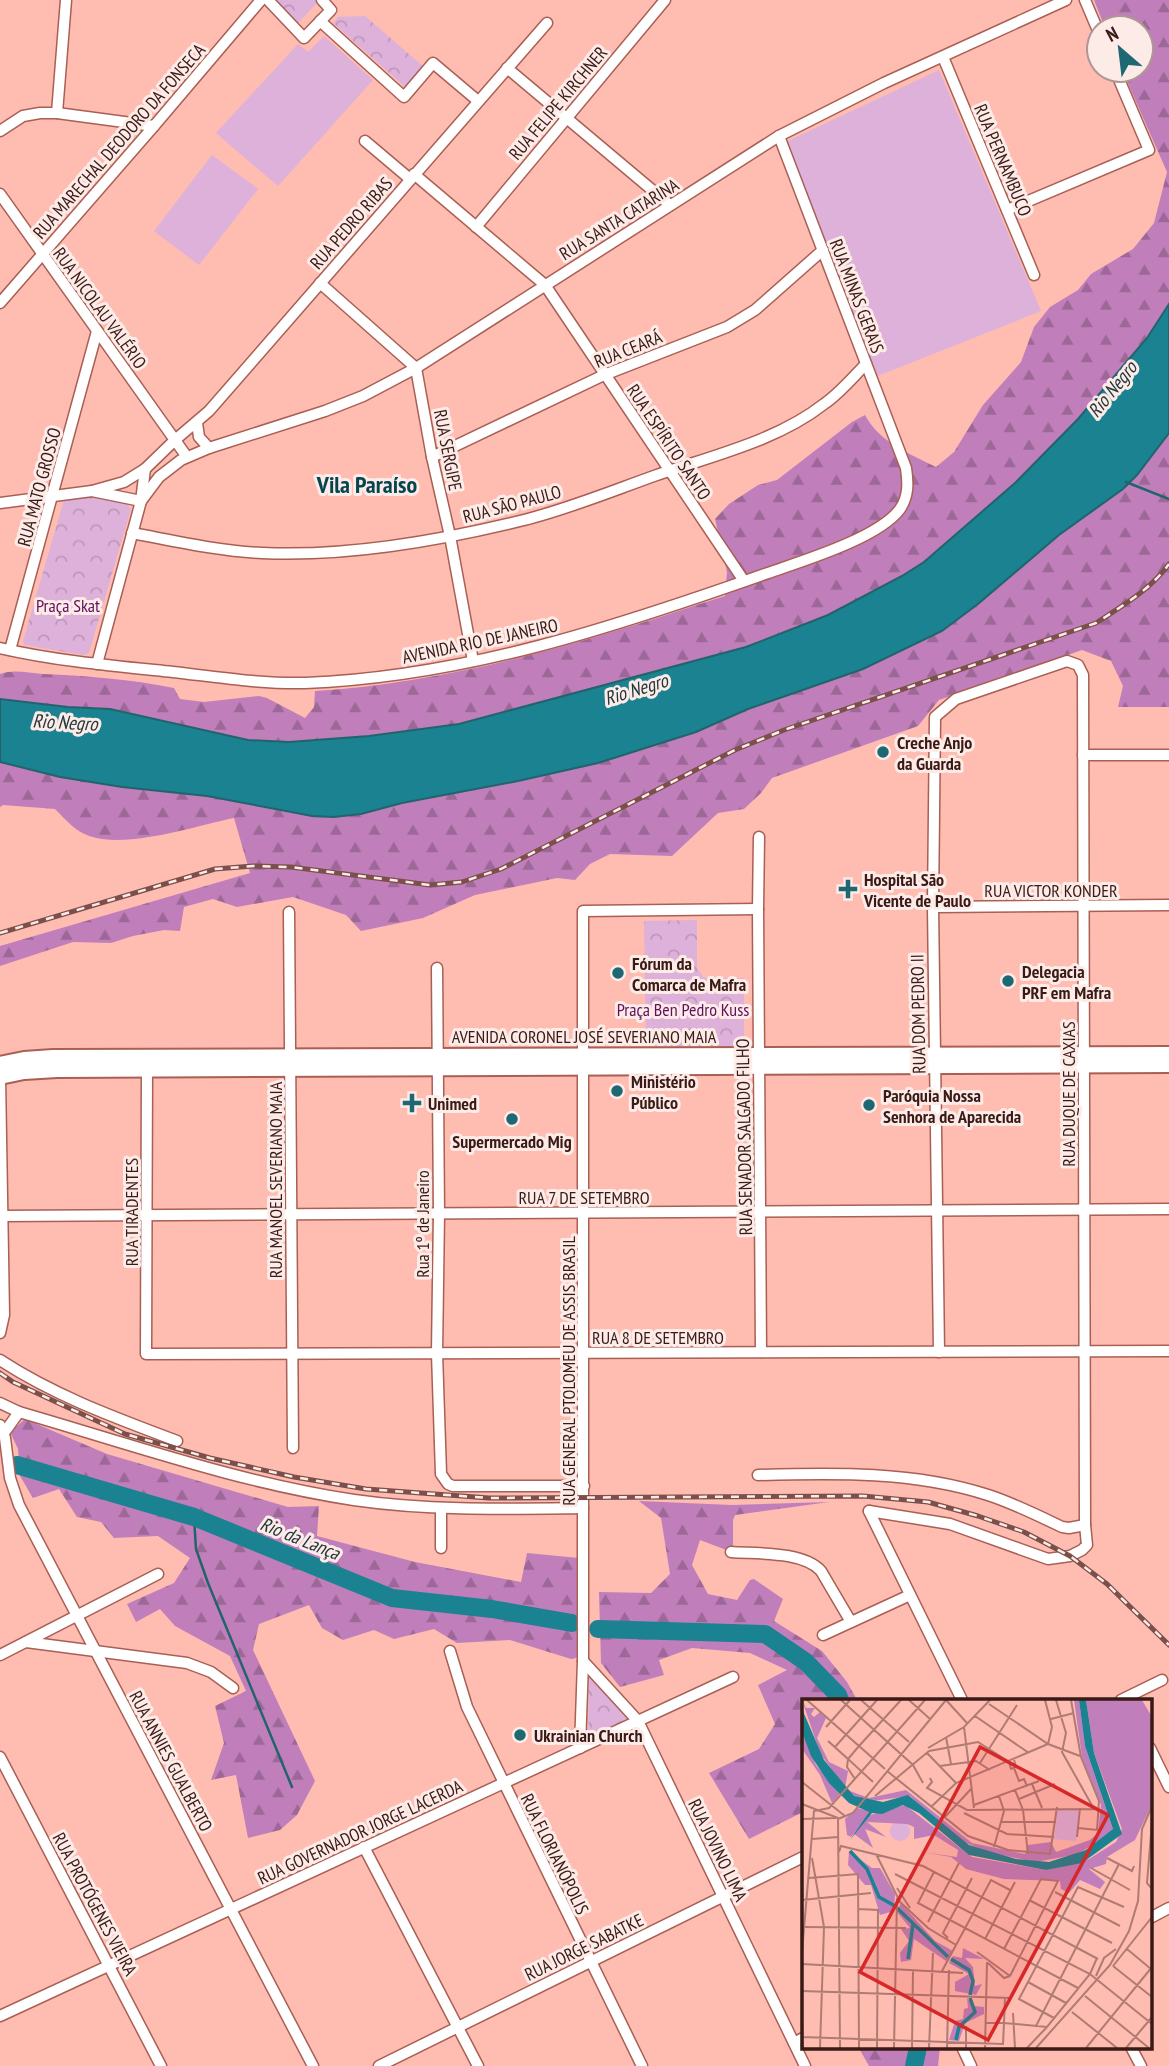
<svg xmlns="http://www.w3.org/2000/svg" width="1169" height="2066" viewBox="0 0 1169 2066" font-family="'PT Sans Narrow',sans-serif">
  <defs>
    <pattern id="forest-firs" width="22" height="20" patternUnits="userSpaceOnUse" patternTransform="scale(1.75)"><rect width="22" height="20" fill="#c07fbb"/><path d="M5 1l3.5 6h-7zM16 11l3.5 6h-7z" fill="#9d6797"/></pattern>
    <pattern id="park-crowns" width="20" height="18" patternUnits="userSpaceOnUse" patternTransform="scale(1.75)"><rect width="20" height="18" fill="#ddb1d9"/><path d="M2 6a3 3 0 1 1 6 0M12 15a3 3 0 1 1 6 0" fill="none" stroke="#be98ba"/></pattern>
  </defs>
  <rect width="100%" height="100%" fill="#ffbcb1"/>
  <g fill="#ddb1d9">
    <path d="M324,36L373,80L278,186L216,133L298,44L308,52Z"/>
    <path d="M939,70L1041,311L875,377L788,141Z"/>
    <path d="M212,155L258,189L199,265L154,231Z"/>
  </g>
  <g fill="url(#forest-firs)">
    <path d="M1094,0H1169V304L1147,338L1078,419L1015,483L924,562L902,576L828,615L746,647L459,724L369,736L289,742L248,740L110,709L68,707L0,699V674C15,669 27,673 43,674C88,676 130,679 174,688L180,699L204,702L259,696L267,698L305,718L314,707L315,691C414,685 513,662 608,633C647,622 686,608 725,596L727,572L715,519L729,504L758,485L777,480L852,422L865,415C880,443 909,453 936,467L954,452L983,405L1021,362L1034,327L1050,307L1078,290L1091,274L1133,249L1154,223L1167,172L1122,70H1141V28H1105Z"/>
    <path d="M1169,433V707H1118L1123,686L1111,661L1082,650L939,700L918,726L772,778L761,793L744,809L718,813L672,856L610,854L590,864L575,880L557,878L475,895L423,918L361,931L346,915L293,897L237,907L213,899L184,907L180,931L164,930L133,936L111,943L73,942L0,966V946L250,873L234,818C195,826 128,849 89,836C75,831 66,820 55,809L3,805L0,807V762L60,777L122,787L207,796L292,813L334,817L361,814L402,803L518,781L598,763L695,732L748,709L863,669L942,631L978,604L1059,535L1123,489Z"/>
    <path d="M25,1419L107,1454L288,1507L319,1506L317,1536L415,1562L521,1582L527,1553L579,1558V1654L576,1658L571,1659L510,1640L457,1643L434,1629L394,1639L374,1630L343,1640L322,1628L309,1605L259,1624L253,1650L315,1781L297,1815L280,1830L248,1838L236,1775L211,1780L224,1743L215,1706L246,1691L230,1656L175,1626L160,1609L136,1622L127,1604L174,1583L190,1558L158,1536L114,1538L101,1522L77,1517L59,1489L33,1498L20,1476L18,1449L10,1432Z"/>
    <path d="M639,1501L732,1505L829,1502L735,1515L733,1520V1550L729,1551L700,1540L692,1565L708,1594L737,1600L750,1580L754,1579L783,1599L774,1621L822,1651L847,1682L857,1700H803V1812L749,1839L709,1773L759,1749L775,1724L758,1685L787,1670L750,1653L692,1648L659,1660L664,1675L620,1687L601,1663L599,1592L651,1593L670,1574L661,1518Z"/>
    <path d="M867,2047H940L938,2066H869L860,2050Z"/>
  </g>
  <g fill="url(#park-crowns)">
    <path d="M271,0H318L319,1L296,25Z"/>
    <path d="M365,16L424,67L406,86H404L333,23L338,17Z"/>
    <path d="M69,492L126,503L131,509L89,653L84,655L24,645L23,641L66,493Z"/>
    <path d="M697,920V968L704,978H744V1046H646L644,921Z"/>
    <path d="M589,1675L629,1720L588,1738Z"/>
  </g>
  <path fill="#1a8290" stroke="#23636b" stroke-width="2" d="M1169,304V433L1137,475L1123,489L1059,535L978,604L942,631L863,669L748,709L696,732L598,763L518,781L402,803L361,814L334,817L312,816L207,796L122,787L60,777L0,762V699L68,707L110,709L248,740L289,742L369,736L459,724L746,647L828,615L902,576L924,562L1015,483L1078,419L1147,338Z"/>
  <g fill="none" stroke-linecap="round" stroke-linejoin="round">
    <g stroke="#23636b" stroke-width="2.5">
      <path d="M1126,482L1169,499"/>
      <path d="M194,1517L196,1549L208,1583L292,1787"/>
    </g>
    <g stroke="#1a8290" stroke-width="18">
      <path d="M17,1465L194,1517L392,1598L492,1609L572,1623"/>
      <path d="M598,1629L765,1634L806,1662L838,1695L840,1700"/>
      <path d="M914,2066L918,2047"/>
    </g>
    <g stroke="#a95f54" stroke-width="13">
      <g id="street">
        <path d="M268,0L304,38L331,10L322,0"/>
        <path d="M1085,0L1099,33"/>
        <path d="M320,21L404,97L433,63L478,101"/>
        <path d="M943,57L1034,275"/>
        <path d="M507,68L670,205"/>
        <path d="M57,113L66,0"/>
        <path d="M0,131L23,116L40,113H57L154,126"/>
        <path d="M365,141L410,179"/>
        <path d="M414,174L545,285L744,581"/>
        <path d="M0,194L187,457"/>
        <path d="M1007,210L1149,150L1115,70"/>
        <path d="M476,227L665,0"/>
        <path d="M320,283L416,368L432,457L450,536L473,661"/>
        <path d="M0,303L154,126L261,0"/>
        <path d="M197,423L199,437L209,448"/>
        <path d="M432,457L604,375L727,327L755,310L823,250"/>
        <path d="M92,491L141,501L159,477L181,460L209,448L325,411L363,396L416,368L779,136L884,83L1066,0"/>
        <path d="M0,503L92,491L124,482L145,469L175,440L209,411L547,23"/>
        <path d="M132,533C175,541 218,551 262,553C346,557 443,540 524,520C568,509 612,491 654,476C711,456 777,441 824,404C840,393 853,377 866,364"/>
        <path d="M0,648C57,661 115,666 173,672C217,677 261,684 305,683C465,677 618,626 768,573C802,561 879,538 900,509C909,496 908,482 906,468L779,136"/>
        <path d="M10,650L97,331"/>
        <path d="M97,664L141,501L145,469"/>
        <path d="M1083,755H1169"/>
        <path d="M759,837L758,909L761,1352"/>
        <path d="M933,907L1169,905"/>
        <path d="M289,912L293,1448"/>
        <path d="M437,968L439,1213L437,1353L441,1474L448,1484L453,1486H584"/>
        <path d="M147,1069L146,1354L1169,1351"/>
        <path d="M0,1216L1169,1209"/>
        <path d="M0,1333L4,1315L0,1077"/>
        <path d="M0,1360C55,1396 116,1418 177,1441"/>
        <path d="M0,1403L19,1412C130,1444 240,1483 354,1500C430,1511 507,1509 583,1508"/>
        <path d="M0,1425L5,1438L10,1478L19,1505L313,2066"/>
        <path d="M4,1433L19,1412"/>
        <path d="M758,1475C835,1473 914,1471 988,1495C1013,1503 1037,1515 1062,1527L1069,1528L1085,1525"/>
        <path d="M441,1508V1548"/>
        <path d="M869,1511L950,1524L1048,1559L1070,1556L1082,1550L1087,1545L1085,1525L1083,675L1078,665L1067,661L956,699L935,717L933,907L939,1352"/>
        <path d="M869,1511L962,1700"/>
        <path d="M731,1552C756,1554 803,1551 821,1571L851,1622"/>
        <path d="M823,1635L910,1595"/>
        <path d="M26,1642L187,1663L211,1672L233,1688"/>
        <path d="M450,1651L467,1707L642,2066"/>
        <path d="M0,1655L158,1574"/>
        <path d="M583,1661L638,1721L805,2066"/>
        <path d="M1121,1700L1162,1680"/>
        <path d="M580,1748L583,1661V911L758,909"/>
        <path d="M1150,1748L1169,1787"/>
        <path d="M0,1757L161,2066"/>
        <path d="M364,1847L478,2066"/>
        <path d="M1150,1918L1169,1908"/>
        <path d="M0,2016L733,1677"/>
        <path d="M794,2043L803,2038"/>
        <path d="M962,2047L971,2066"/>
        <path d="M1131,2047L1141,2066"/>
        <path d="M379,2066L803,1857"/>
      </g>
    </g>
    <g stroke="#a95f54" stroke-width="18">
      <g id="secondary">
        <path d="M0,1064L24,1059L53,1057L1169,1054"/>
        <path d="M0,1077L24,1072L57,1070L1169,1065"/>
      </g>
    </g>
    <use href="#street" stroke="#fff" stroke-width="10"/>
    <use href="#secondary" stroke="#fff" stroke-width="14"/>
    <g stroke="#7b504a" stroke-width="5">
      <g id="rail">
        <path d="M0,933L215,869L253,866L291,867L430,885L462,882L501,869L735,750L784,730L1096,623C1122,606 1150,590 1169,564"/>
        <path d="M0,1373L13,1382L125,1434L210,1458L294,1477L366,1489L489,1498L863,1496L928,1502L978,1516L1024,1532L1070,1556L1107,1584L1169,1645"/>
      </g>
    </g>
    <use href="#rail" stroke="#fdebe8" stroke-width="2.5" stroke-dasharray="8" stroke-linecap="butt"/>
  </g>
  <g fill="#1e6873" stroke="#fdebe8" stroke-width="2.5">
    <circle cx="883" cy="752" r="7"/>
    <path d="M844.5 878.5h7v7h7v7h-7v7h-7v-7h-7v-7h7z"/>
    <circle cx="618" cy="973" r="7"/>
    <circle cx="1008" cy="981" r="7"/>
    <circle cx="617" cy="1091" r="7"/>
    <path d="M408.5 1092.5h7v7h7v7h-7v7h-7v-7h-7v-7h7z"/>
    <circle cx="869" cy="1105" r="7"/>
    <circle cx="512" cy="1119" r="7"/>
    <circle cx="520" cy="1735" r="7"/>
  </g>
  <g text-anchor="middle" dominant-baseline="central" stroke-width="6" stroke-linejoin="round" paint-order="stroke">
    <g font-size="18" fill="#391a16" stroke="#fdebe8">
      <text transform="translate(558 103) rotate(-50)">RUA FELIPE KIRCHNER</text>
      <text transform="translate(119 141) rotate(-49)">RUA MARECHAL DEODORO DA FONSECA</text>
      <text transform="translate(1003 160) rotate(67)">RUA PERNAMBUCO</text>
      <text transform="translate(619 219) rotate(-32)">RUA SANTA CATARINA</text>
      <text transform="translate(351 223) rotate(-49)">RUA PEDRO RIBAS</text>
      <text transform="translate(857 296) rotate(69)">RUA MINAS GERAIS</text>
      <text transform="translate(100 308) rotate(54)">RUA NICOLAU VALÉRIO</text>
      <text transform="translate(628 349) rotate(-22)">RUA CEARÁ</text>
      <text transform="translate(669 442) rotate(56)">RUA ESPÍRITO SANTO</text>
      <text transform="translate(448 450) rotate(79)">RUA SERGIPE</text>
      <text transform="translate(39 487) rotate(-75)">RUA MATO GROSSO</text>
      <text transform="translate(512 504) rotate(-15)">RUA SÃO PAULO</text>
      <text transform="translate(480 641) rotate(-12)">AVENIDA RIO DE JANEIRO</text>
      <text x="1051" y="890">RUA VICTOR KONDER</text>
      <text transform="translate(918 1014) rotate(-91)">RUA DOM PEDRO II</text>
      <text x="584" y="1036">AVENIDA CORONEL JOSÉ SEVERIANO MAIA</text>
      <text transform="translate(1068 1094) rotate(-90)">RUA DUQUE DE CAXIAS</text>
      <text transform="translate(744 1137) rotate(-91)">RUA SENADOR SALGADO FILHO</text>
      <text transform="translate(275 1180) rotate(-90)">RUA MANOEL SEVERIANO MAIA</text>
      <text x="584" y="1197">RUA 7 DE SETEMBRO</text>
      <text transform="translate(131 1212) rotate(-90)">RUA TIRADENTES</text>
      <text transform="translate(422 1224) rotate(-90)">Rua 1º de Janeiro</text>
      <text x="658" y="1337">RUA 8 DE SETEMBRO</text>
      <text transform="translate(568 1371) rotate(-90)">RUA GENERAL PTOLOMEU DE ASSIS BRASIL</text>
      <text transform="translate(171 1761) rotate(62)">RUA ANNIES GUALBERTO</text>
      <text transform="translate(360 1832) rotate(-25)">RUA GOVERNADOR JORGE LACERDA</text>
      <text transform="translate(718 1850) rotate(64)">RUA JOVINO LIMA</text>
      <text transform="translate(555 1854) rotate(64)">RUA FLORIANÓPOLIS</text>
      <text transform="translate(95 1904) rotate(62)">RUA PROTÓGENES VIEIRA</text>
      <text transform="translate(584 1947) rotate(-26)">RUA JORGE SABATKE</text>
    </g>
    <g font-size="18" fill="#60105e" stroke="#fdebe8">
      <text x="68" y="605">Praça Skat</text>
      <text x="683" y="1009">Praça Ben Pedro Kuss</text>
    </g>
    <g font-size="18" font-weight="bold" fill="#391a16" stroke="#fdebe8" text-anchor="start">
      <text x="897" y="742">Creche Anjo<tspan x="897" dy="21">da Guarda</tspan></text>
      <text x="864" y="879">Hospital São<tspan x="864" dy="21">Vicente de Paulo</tspan></text>
      <text x="632" y="963">Fórum da<tspan x="632" dy="21">Comarca de Mafra</tspan></text>
      <text x="1022" y="971">Delegacia<tspan x="1022" dy="21">PRF em Mafra</tspan></text>
      <text x="631" y="1081">Ministério<tspan x="631" dy="21">Público</tspan></text>
      <text x="883" y="1095">Paróquia Nossa<tspan x="883" dy="21">Senhora de Aparecida</tspan></text>
      <text x="428" y="1103">Unimed</text>
      <text x="512" y="1141" text-anchor="middle">Supermercado Mig</text>
      <text x="534" y="1735">Ukrainian Church</text>
    </g>
    <g font-size="19" font-style="italic" fill="#21373b" stroke="#fdebe8">
      <text transform="translate(1112 389) rotate(-51)">Rio Negro</text>
      <text transform="translate(636 689) rotate(-17)">Rio Negro</text>
      <text transform="translate(65 722) rotate(3)">Rio Negro</text>
      <text transform="translate(300 1538) rotate(22)">Rio da Lança</text>
    </g>
    <g font-size="24" font-weight="bold" fill="#04454e" stroke="#fdebe8">
      <text x="367" y="484">Vila Paraíso</text>
    </g>
  </g>
  <g transform="translate(802 1699)">
    <rect width="350" height="350" fill="#ffbcb1"/>
    <path d="M256,109L277,110L274,142L252,140ZM88 132a10 10 0 1 1 20 0a10 10 0 1 1-20 0Z" fill="#ddb1d9"/>
    <path d="M0,1L4,9H13L9,15L12,18L18,13L24,19L15,39L27,63L46,72L43,89L18,54ZM272,1H277L283,47L311,130L304,140L272,156L233,163L186,153L162,143L134,122L108,97L70,102L52,97L45,91L67,99L104,91L170,144L208,152L223,155L226,146L249,143L254,153L288,141L296,134L299,106L280,58ZM284,1H340L350,18V105L333,141L305,158L304,165L287,170L303,183L298,190L278,181L267,194L259,190L258,182L202,180L164,170L149,158L120,153L155,158L156,151L132,136L112,140V128L105,125L65,123L84,138L63,130L71,149L52,135L61,124L49,138L45,136L43,120L55,109L67,112L65,117L103,106L170,158L244,171L287,160L314,143L320,130L292,54ZM0,33L14,66L38,95L30,104L18,76L0,50ZM47,152L70,169H78L93,195L92,212L78,216L69,186H63L46,166ZM99,204L133,242L151,252L144,262L112,240L109,261L99,263L98,254L107,242L99,230L108,229L95,213ZM161,249L182,260L163,259L171,268L173,287L180,285L174,296L153,292V283L167,275L147,264L151,257L160,259ZM165,299L172,307L182,308V315L163,324L157,342L147,341L153,322L161,320L162,310L166,309Z" fill="#c07fbb"/>
    <path d="M277,1H284L292,54L320,135L280,164L244,171L167,156L117,114L101,106L80,115L70,114L48,141L67,113L47,104L27,84L9,57L0,33V10L22,61L52,97L81,103L106,96L167,146L214,160L247,163L284,151L311,130L283,47Z" fill="#1a8290"/>
    <path fill="none" stroke="#1a8290" stroke-width="3.5" d="M48,152L65,170L77,198L93,207M95,209L146,258M106,260L111,225M149,260L167,271L171,282L168,296M154,341L157,328L173,313L168,299"/>
    <path fill="none" stroke="#b07b73" stroke-width="2" d="M5,1L57,47L99,1M39,1L111,66L121,84M59,1L107,43M107,1L128,20M144,1L165,24M254,1L264,34L260,53L292,110M269,1L279,58L297,102L295,131L276,129M187,5L246,45L278,57M173,17L227,54M249,20L272,14M24,28L48,1M162,28L172,109M144,38L149,65M26,42L46,60L45,68L53,80M33,48L75,1M126,49L162,28L188,1M127,52L176,43L207,63L209,70L214,68L212,61M125,54L154,84M178,64L215,6M138,67L174,62L188,71M212,69L217,82L222,80L225,87M85,72L166,137L206,151L248,155L255,108M128,79L130,83L125,89L165,111L297,110M0,83L43,117M71,83L46,60L57,47L83,70M230,85L240,109M213,91L221,111L226,155M73,97L127,52M217,100L253,85M0,105L36,119L38,349M172,106L237,82M129,108L154,84L246,45L250,28L243,1M162,114L205,135L252,138M142,119L169,90M0,120L34,119M36,120L51,114L144,1M199,123H254M350,123L345,184L350,190M275,138L278,109M10,140L36,138M192,148L202,112L197,97M37,153L39,147L121,167L296,260M74,155L98,203L126,229L154,246M10,159L22,228L18,349M305,159L330,172L332,167M289,169L328,191M132,173L116,204L276,289M93,175L288,275L350,325M7,179L56,175L57,349M95,189L108,209M253,193L318,227M99,196L115,166M0,201L69,194M227,201L310,244M57,210L76,211L75,349M126,223L157,164M1,228L104,229M146,239L141,234L170,179M183,240L213,183M202,250L239,180L256,182L208,277M325,250L349,270M0,253L12,112L27,109L123,1M175,253L208,277M186,264L202,279L208,277M0,265L161,274M311,267L350,218M311,267L350,298M140,272L189,181L208,191M294,277L302,259L314,250M226,283L264,304M0,292L208,299M283,297L347,349M270,313L315,349M211,314L213,349M252,319L217,300L276,188L322,208M0,324L1,349M183,324H202L203,299M234,327L317,165M0,338L201,345L202,324L245,328L288,275L295,259M92,349L95,199M110,349L111,271M127,349L131,254M145,349L147,271M164,349V327M183,349L185,263M225,349L245,328M234,349L308,266L327,232L336,202L340,130L350,107M284,349L350,268M324,349L350,318"/>
    <path fill="#d62828" fill-opacity="0.15" stroke="#d62828" stroke-width="3.5" d="M178,48L306,116L186,341L58,273Z"/>
    <rect width="350" height="350" fill="none" stroke="#391a16" stroke-width="3.5"/>
  </g>
  <g transform="translate(1120 49) rotate(332)"><circle r="33" fill="#fdebe8" stroke="#af9794" stroke-width="2"/>
  <path d="M0-5L12 26L0 18L-12 26Z" fill="#1e6873"/>
  <text y="-10" font-size="19" font-weight="bold" text-anchor="middle" fill="#391a16">N</text>
  </g>
</svg>
